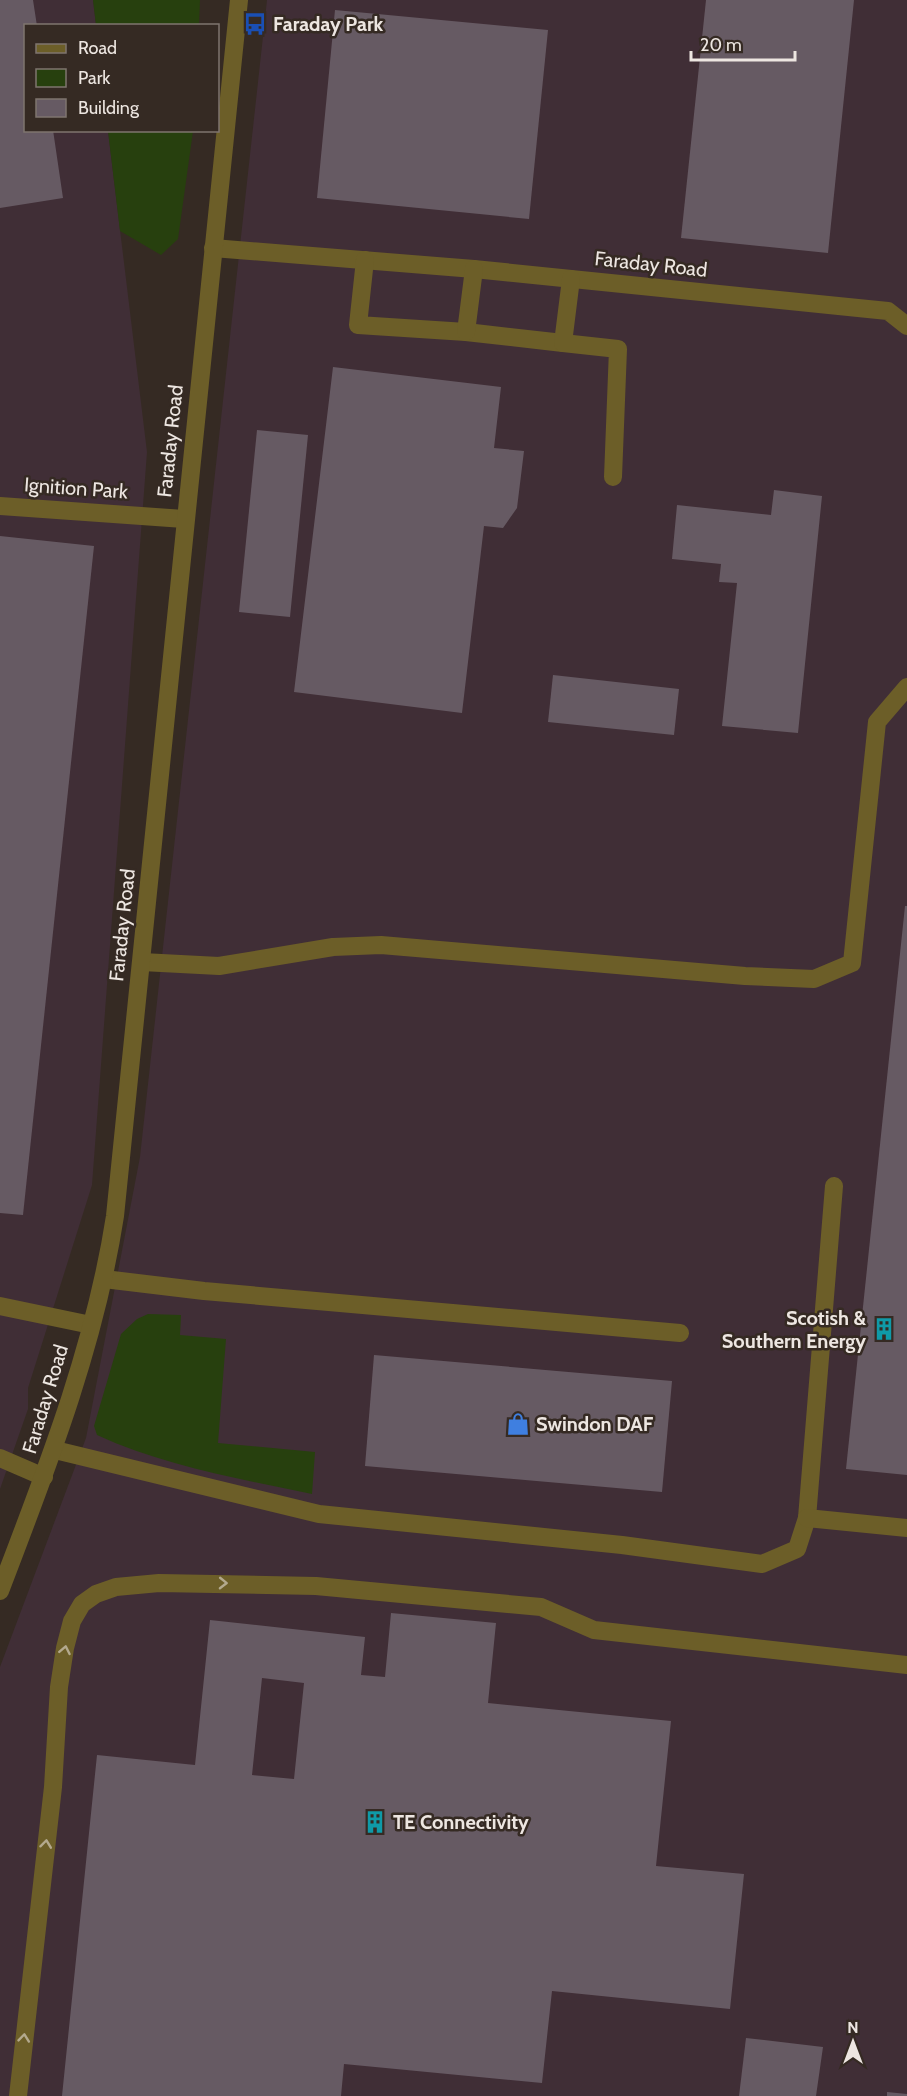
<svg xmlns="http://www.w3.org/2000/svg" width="907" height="2096" viewBox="0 0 907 2096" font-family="Cabin,sans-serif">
  <rect width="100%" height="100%" fill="#352a23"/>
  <g fill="#402e36">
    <path d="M0,0H93L96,25L26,26V130L108,131L147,452L92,1185L28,1388V1409L0,1489Z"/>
    <path d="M267,0H907V2096H0V1667L86,1438L140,1157Z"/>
  </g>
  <g fill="#27400e">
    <path d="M93,0H200L199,25H96Z"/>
    <path d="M108,131H193L178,239L161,255L120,231Z"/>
    <path d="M148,1314L181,1315L180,1335L226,1339L218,1443L315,1452L312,1494C241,1479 164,1466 97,1435L94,1426L121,1334L137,1319Z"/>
  </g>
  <g fill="#665a63" fill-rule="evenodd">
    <path d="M0,0H33L37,26H26V130H53L63,198L0,208Z"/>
    <path d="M706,0H854L828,253L681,238Z"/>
    <path d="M335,10L548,30L529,219L317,198Z"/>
    <path d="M333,367L501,387L494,448L524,451L517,508L503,528L484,526L462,713L294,692Z"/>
    <path d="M257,430L308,435L290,617L239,612Z"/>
    <path d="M774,490L822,496L798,733L722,726L737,583L719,582L721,564L672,559L677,505L771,515Z"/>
    <path d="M0,536L94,546L23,1215L0,1213Z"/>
    <path d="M553,675L679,689L674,735L548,722Z"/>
    <path d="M905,906H907V1475L846,1469Z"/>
    <path d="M374,1355L672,1381L662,1492L365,1466Z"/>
    <path d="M391,1613L496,1623L488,1703L671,1721L656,1866L744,1874L730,2009L552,1991L542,2083L344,2064L341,2096H62L97,1755L195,1765L210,1620L365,1637L361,1675L385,1677ZM262,1678L304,1683L294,1779L252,1775Z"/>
    <path d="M746,2038L823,2047L816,2096H739Z"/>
    <path d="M887,2092L907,2094V2096H887Z"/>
  </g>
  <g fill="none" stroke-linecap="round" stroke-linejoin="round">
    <g stroke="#6c5e28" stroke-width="18">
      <path d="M213,248L474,269L868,309L888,311L907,326"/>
      <path d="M365,260L358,325L466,332L563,343"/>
      <path d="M571,279L563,343L618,349L613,477"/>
      <path d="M466,332L474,269"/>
      <path d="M0,506L184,519"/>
      <path d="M142,962L219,966L333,947L381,945L745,976L814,979L852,963L877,722L907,687"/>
      <path d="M104,1279L204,1291L680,1333"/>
      <path d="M0,1306L91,1325"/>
      <path d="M55,1450L319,1514L622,1545L762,1564L797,1549L807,1518L834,1186"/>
      <path d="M0,1458L44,1477"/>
      <path d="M807,1518L907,1528"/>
      <path d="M0,1591C47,1468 95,1346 115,1216L239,0"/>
      <path d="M18,2096L53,1787L59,1687L65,1648L72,1621L82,1604L96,1594L116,1587L159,1583L316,1586L541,1607L594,1630L907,1665"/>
    </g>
  </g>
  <defs><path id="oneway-chevron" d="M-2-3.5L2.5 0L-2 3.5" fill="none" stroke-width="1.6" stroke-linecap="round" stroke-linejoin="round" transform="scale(1.5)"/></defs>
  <g stroke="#b3a98e">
    <use href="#oneway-chevron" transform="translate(223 1583) rotate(1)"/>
    <use href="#oneway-chevron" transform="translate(65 1650) rotate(-79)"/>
    <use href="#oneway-chevron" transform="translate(46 1844) rotate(-83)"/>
    <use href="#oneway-chevron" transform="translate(24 2038) rotate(-84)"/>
  </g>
  <defs>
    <g id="bus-bare" transform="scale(1.8)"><path d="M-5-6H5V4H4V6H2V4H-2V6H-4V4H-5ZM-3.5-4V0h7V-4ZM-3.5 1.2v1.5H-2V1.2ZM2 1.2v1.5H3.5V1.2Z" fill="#1a4fb4" stroke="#352a23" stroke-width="2.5" paint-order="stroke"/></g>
    <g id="building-bare" transform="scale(1.8)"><path d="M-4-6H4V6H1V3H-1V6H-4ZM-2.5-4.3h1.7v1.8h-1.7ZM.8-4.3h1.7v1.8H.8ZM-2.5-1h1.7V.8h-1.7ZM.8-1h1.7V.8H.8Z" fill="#0f9aa8" stroke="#352a23" stroke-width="2.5" paint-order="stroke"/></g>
    <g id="shop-bare" transform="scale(1.8)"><path d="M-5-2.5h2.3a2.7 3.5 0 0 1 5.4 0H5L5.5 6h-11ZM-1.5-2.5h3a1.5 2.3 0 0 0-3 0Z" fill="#3f7fe0" stroke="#352a23" stroke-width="2.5" paint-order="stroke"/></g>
  </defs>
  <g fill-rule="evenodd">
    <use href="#bus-bare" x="255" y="24"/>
    <use href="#building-bare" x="884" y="1329"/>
    <use href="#shop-bare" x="518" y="1424"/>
    <use href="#building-bare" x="375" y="1822"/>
  </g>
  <g text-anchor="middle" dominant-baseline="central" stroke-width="5" stroke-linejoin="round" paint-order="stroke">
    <g font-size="20" font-weight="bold" fill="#ede6e1" stroke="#352a23" text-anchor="start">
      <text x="273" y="24">Faraday Park</text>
      <text x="866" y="1318" text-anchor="end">Scotish &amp;<tspan x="866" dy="23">Southern Energy</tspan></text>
      <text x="536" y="1424">Swindon DAF</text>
      <text x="393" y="1822">TE Connectivity</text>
    </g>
    <g font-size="20" fill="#ede6e1" stroke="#352a23">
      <text transform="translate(651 264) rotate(6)">Faraday Road</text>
      <text transform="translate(170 441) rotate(-84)">Faraday Road</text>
      <text transform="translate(76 488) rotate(4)">Ignition Park</text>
      <text transform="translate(122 925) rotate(-84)">Faraday Road</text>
      <text transform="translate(45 1399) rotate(-73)">Faraday Road</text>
    </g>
  </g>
  <rect x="24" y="24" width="195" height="108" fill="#352a23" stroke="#7f756f" stroke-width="1.5"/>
  <rect x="36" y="44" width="30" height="9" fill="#6c5e28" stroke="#7f756f" stroke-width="1.5"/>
  <text x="78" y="54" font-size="18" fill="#ede6e1">Road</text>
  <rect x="36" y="69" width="30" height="18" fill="#27400e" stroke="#7f756f" stroke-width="1.5"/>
  <text x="78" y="84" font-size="18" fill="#ede6e1">Park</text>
  <rect x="36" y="99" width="30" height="18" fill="#665a63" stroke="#7f756f" stroke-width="1.5"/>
  <text x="78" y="114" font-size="18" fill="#ede6e1">Building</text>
  <g transform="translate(853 2042)" stroke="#352a23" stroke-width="4.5" paint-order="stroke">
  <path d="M0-4.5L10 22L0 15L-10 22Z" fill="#ede6e1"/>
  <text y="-9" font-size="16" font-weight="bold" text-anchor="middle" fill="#ede6e1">N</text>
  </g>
  <path d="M691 51v9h104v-9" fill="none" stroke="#ede6e1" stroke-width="3"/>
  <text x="700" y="51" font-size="18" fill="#ede6e1" stroke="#352a23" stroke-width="4.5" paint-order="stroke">20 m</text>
</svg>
